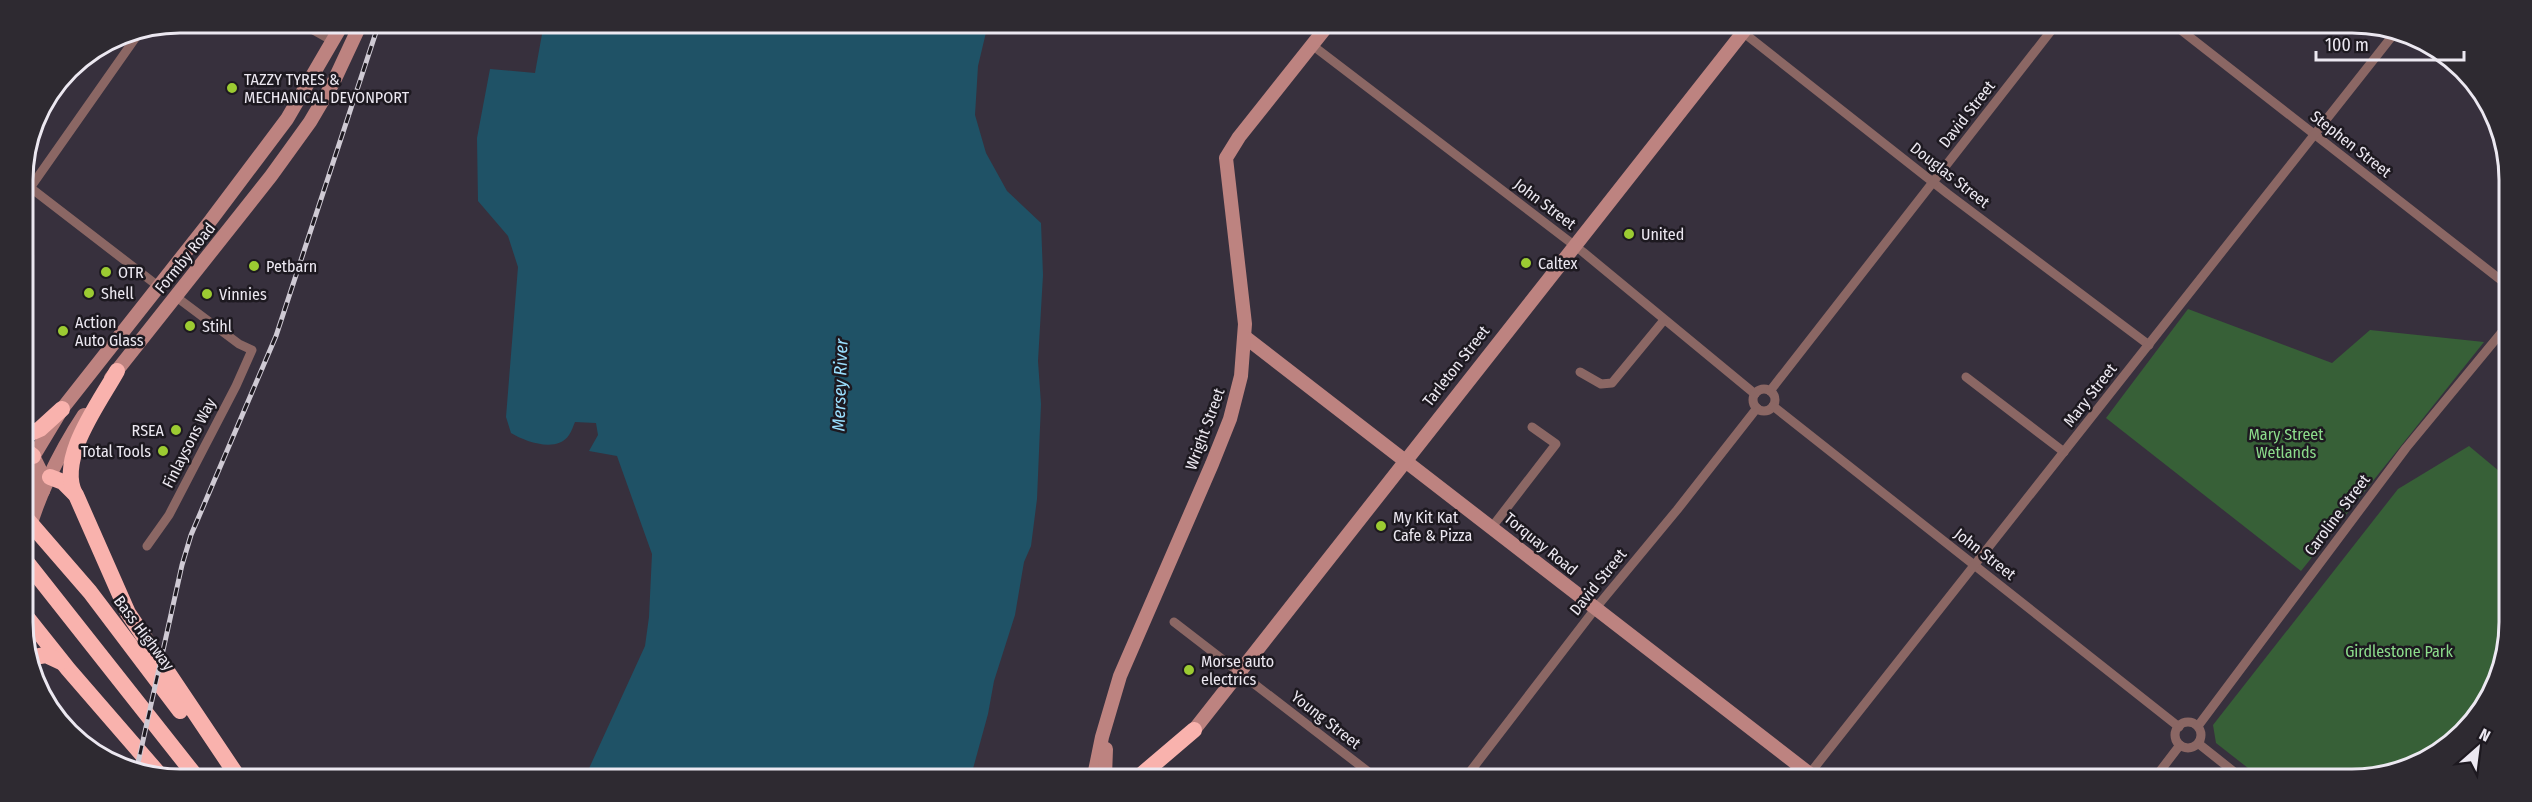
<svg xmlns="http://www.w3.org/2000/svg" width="2532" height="802" viewBox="0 0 2532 802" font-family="'Fira Sans Condensed',sans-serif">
  <rect width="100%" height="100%" fill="#37303d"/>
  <g fill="#376037">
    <path d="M2188,309L2332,363L2370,330L2484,342L2301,571L2106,418Z"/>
    <path d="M2469,446L2505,476L2504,663L2483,710L2448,747L2362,779H2262L2216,743L2213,725L2398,489Z"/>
  </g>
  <path fill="#1f5266" d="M544,23L988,24L978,66L975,115L986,153L1007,191L1041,223L1043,275L1038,361L1041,404L1037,499L1031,546L1024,562L1015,615L994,681L988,714L971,776L586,775L645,646L649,617L652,554L617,456L589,451L598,435L596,423L575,422C573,426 572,431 569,435C557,453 526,442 511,433L506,417L518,267L508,236L478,201L477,138L490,69L535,73Z"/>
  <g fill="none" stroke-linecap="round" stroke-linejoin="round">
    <g stroke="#8b6764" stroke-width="9">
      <path d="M301,23L333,41"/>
      <path d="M1735,26L1948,194L2149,345"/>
      <path d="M2177,27L2506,284"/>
      <path d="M1312,45L1583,252L1755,394"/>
      <path d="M23,182L158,286"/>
      <path d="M23,198L141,30"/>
      <path d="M1580,372L1601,384L1612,383L1664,320"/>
      <path d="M1966,377L2064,452"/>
      <circle cx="1764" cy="400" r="11"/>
      <path d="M1770,391L2054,27"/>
      <path d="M1773,406L2179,727"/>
      <path d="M1492,527L1556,444L1532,427"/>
      <path d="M147,546L169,515L236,386L252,350L239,344L175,296"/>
      <path d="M1174,622L1375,777"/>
      <circle cx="2188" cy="735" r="13"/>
      <path d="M2198,726L2406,448L2506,327"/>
      <path d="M2199,744L2243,779"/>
      <path d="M1466,777L1595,609L1677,510L1757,408"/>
      <path d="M1807,777L2397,30"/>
      <path d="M2154,779L2180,745"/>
    </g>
    <g stroke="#bd8380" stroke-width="14">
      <path d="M1245,337L1815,778"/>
      <path d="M111,378L271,176L310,122L333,83L361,23"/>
      <path d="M33,456L40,470L43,491"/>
      <path d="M24,472L62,409L211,220L287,119L343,23"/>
      <path d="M25,496L33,485L48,478"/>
      <path d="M25,548C32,506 60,451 84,415"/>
      <path d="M1194,730L1748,26"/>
      <path d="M1094,776L1102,737L1120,676L1212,464L1230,419L1241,376L1245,324L1226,158L1239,137L1328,25"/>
      <path d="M1105,776L1106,749"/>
    </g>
    <g stroke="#f9b2ad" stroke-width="16">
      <path d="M24,436L40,429L62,409"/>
      <path d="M24,449L33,456"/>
      <path d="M50,477L63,482L76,495L128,613L236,774"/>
      <path d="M75,494C57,458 100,402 117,371"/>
      <path d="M25,517L90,592L180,711"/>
      <path d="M25,560L194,774"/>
      <path d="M25,615L68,669L159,774"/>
      <path d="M28,658L46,655L61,662"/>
      <path d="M1140,776L1194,730"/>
    </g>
    <g stroke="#cfcad4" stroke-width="5">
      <path id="rail" d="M136,772L182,565L191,535L276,336L379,23"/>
    </g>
    <use href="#rail" stroke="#1d1920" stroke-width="3" stroke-dasharray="9" stroke-linecap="butt"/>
  </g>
  <g fill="#9ccb32" stroke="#1d1920" stroke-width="2">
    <circle cx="232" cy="88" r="6"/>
    <circle cx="1629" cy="234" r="6"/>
    <circle cx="1526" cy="263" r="6"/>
    <circle cx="254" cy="266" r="6"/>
    <circle cx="106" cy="272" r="6"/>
    <circle cx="89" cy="293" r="6"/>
    <circle cx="207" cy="294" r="6"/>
    <circle cx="190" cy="326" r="6"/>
    <circle cx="63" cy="331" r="6"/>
    <circle cx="176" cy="430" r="6"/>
    <circle cx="163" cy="451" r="6"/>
    <circle cx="1381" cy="526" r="6"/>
    <circle cx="1189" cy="670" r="6"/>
  </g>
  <g text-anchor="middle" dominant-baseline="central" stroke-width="5" stroke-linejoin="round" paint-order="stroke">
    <g font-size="16" fill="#ece8f1" stroke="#1d1920" text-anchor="start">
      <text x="244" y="79">TAZZY TYRES &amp;<tspan x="244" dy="18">MECHANICAL DEVONPORT</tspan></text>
      <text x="1641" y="234">United</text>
      <text x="1538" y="263">Caltex</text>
      <text x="266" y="266">Petbarn</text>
      <text x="118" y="272">OTR</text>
      <text x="101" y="293">Shell</text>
      <text x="219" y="294">Vinnies</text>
      <text x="75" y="322">Action<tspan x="75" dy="18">Auto Glass</tspan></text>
      <text x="202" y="326">Stihl</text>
      <text x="164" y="430" text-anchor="end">RSEA</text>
      <text x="151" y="451" text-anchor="end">Total Tools</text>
      <text x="1393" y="517">My Kit Kat<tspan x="1393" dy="18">Cafe &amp; Pizza</tspan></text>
      <text x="1201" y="661">Morse auto<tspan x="1201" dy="18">electrics</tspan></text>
    </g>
    <g font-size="16" fill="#ece8f1" stroke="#1d1920">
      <text transform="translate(1967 114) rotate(-52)">David Street</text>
      <text transform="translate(2351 144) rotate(38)">Stephen Street</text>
      <text transform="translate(1950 175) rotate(38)">Douglas Street</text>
      <text transform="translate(1545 204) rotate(37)">John Street</text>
      <text transform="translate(185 258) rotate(-51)">Formby Road</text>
      <text transform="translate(1456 366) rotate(-52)">Tarleton Street</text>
      <text transform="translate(2090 395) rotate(-52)">Mary Street</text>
      <text transform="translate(1205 429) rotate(-70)">Wright Street</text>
      <text transform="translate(189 443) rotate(-63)">Finlaysons Way</text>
      <text transform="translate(2337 515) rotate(-53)">Caroline Street</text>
      <text transform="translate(1541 544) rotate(39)">Torquay Road</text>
      <text transform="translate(1985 554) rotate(38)">John Street</text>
      <text transform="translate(1598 582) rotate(-51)">David Street</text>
      <text transform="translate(144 633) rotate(53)">Bass Highway</text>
      <text transform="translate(1326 720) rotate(38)">Young Street</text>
    </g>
    <g font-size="16" fill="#8cdc8b" stroke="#1d1920">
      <text x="2286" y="434">Mary Street<tspan x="2286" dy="18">Wetlands</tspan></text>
      <text x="2399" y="651">Girdlestone Park</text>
    </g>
    <g font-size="18" font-style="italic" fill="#9adffe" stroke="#1d1920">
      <text transform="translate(840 385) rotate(-88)">Mersey River</text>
    </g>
  </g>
  <path d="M0 0H2532V802H0ZM180 33H2352A147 147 0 0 1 2499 180V622A147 147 0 0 1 2352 769H180A147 147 0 0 1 33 622V180A147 147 0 0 1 180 33Z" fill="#2e2a31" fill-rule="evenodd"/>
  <path fill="none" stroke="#ece8f1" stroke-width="3" d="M180 33H2352A147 147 0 0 1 2499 180V622A147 147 0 0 1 2352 769H180A147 147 0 0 1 33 622V180A147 147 0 0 1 180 33Z"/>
  <g transform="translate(2478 748) rotate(28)" stroke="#1d1920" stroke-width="4.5" paint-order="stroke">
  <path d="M0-4.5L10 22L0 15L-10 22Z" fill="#ece8f1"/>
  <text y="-9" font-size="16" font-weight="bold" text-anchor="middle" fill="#ece8f1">N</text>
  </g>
  <path d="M2316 51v9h148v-9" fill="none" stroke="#ece8f1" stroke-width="3"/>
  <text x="2325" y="51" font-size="18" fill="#ece8f1" stroke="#1d1920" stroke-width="4.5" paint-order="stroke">100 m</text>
</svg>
